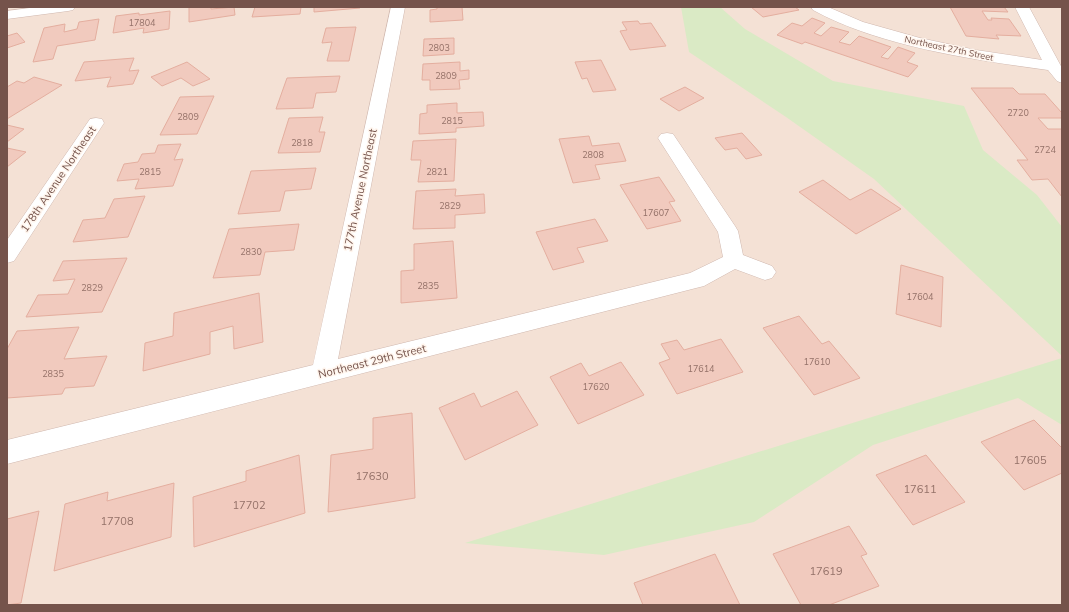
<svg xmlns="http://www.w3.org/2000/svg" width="1069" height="612" viewBox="0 0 1069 612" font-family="Mulish,sans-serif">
  <rect width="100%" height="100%" fill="#fcf0e6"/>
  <rect fill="#f4e1d5" x="7" y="7" width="1055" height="598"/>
  <g fill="#daeac5">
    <path d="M681,7H720L745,29L833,81L964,106L983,150L1037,195L1062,227V356L874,179L786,117L689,52Z"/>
    <path d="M1062,358V425L1018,398L873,445L754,522L604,555L465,543Z"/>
  </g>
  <g fill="#f1cabe" stroke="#e4ae9f">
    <path d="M189,7H211V9L234,7L235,15L189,22Z"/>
    <path d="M255,7H301L300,14L252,17Z"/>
    <path d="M314,7H360V8L314,12Z"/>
    <path d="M437,7H462L463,20L430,22V10L437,9Z"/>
    <path d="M751,7H795L799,10L763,17Z"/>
    <path d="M950,7H1004L1008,12L982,11L988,20H992L991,18L1009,19L1021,36L996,35L999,39L966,36Z"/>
    <path d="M170,11L169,29L143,33L144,28L113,33L116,16L139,13V15Z"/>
    <path d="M812,18L825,23L814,33L821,36L831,27L849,32L839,42L850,45L859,36L891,47L881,57L888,59L898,47L915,53L907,62L918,66L908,77L805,42L802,44L777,35L792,23L802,26Z"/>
    <path d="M99,19L95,40L57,46L53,59L33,62L44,28L65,24L64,32L77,29L79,22Z"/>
    <path d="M638,21L640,24L651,23L666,46L630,50L620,31L627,30L622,22Z"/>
    <path d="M356,27L349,61H327L332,42L322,43L326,28Z"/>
    <path d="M17,33L25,42L7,48V36Z"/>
    <path d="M454,38V54L423,56L424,39Z"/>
    <path d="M134,58L129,71L139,70L133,84L107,87L111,77L75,81L84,62Z"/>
    <path d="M601,60L616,90L593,92L587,78L582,79L575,62Z"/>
    <path d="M187,62L210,79L193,86L181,78L162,86L151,77Z"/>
    <path d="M460,62V71L469,70V79L459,80L460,89L430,90V80H422L423,64Z"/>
    <path d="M340,76L336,92L316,93L313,108L276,109L287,78Z"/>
    <path d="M34,77L62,85L7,119V87L17,81L24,83Z"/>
    <path d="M685,87L704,98L679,111L660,99Z"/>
    <path d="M971,88H1013L1019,94H1045L1062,113V118H1038L1048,129H1062V197L1048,179L1032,180L1017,160H1028Z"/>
    <path d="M214,96L197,134L160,135L180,97Z"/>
    <path d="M457,103V113L483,112L484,126L456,128V132L419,134L420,114L427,113V105Z"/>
    <path d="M323,117L319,132H325L320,152L278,153L289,118Z"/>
    <path d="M7,125L24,129L7,142Z"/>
    <path d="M742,133L762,155L746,159L737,148L725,150L715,138Z"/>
    <path d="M589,136L592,146L619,143L626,161L595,165L600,179L573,183L559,139Z"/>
    <path d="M456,139L454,181L418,182L421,160H411L413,141Z"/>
    <path d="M181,144L174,160L183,159L173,186L135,189L139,179L117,181L124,164L138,162L142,154L155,153L158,145Z"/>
    <path d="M7,148L26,152L7,167Z"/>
    <path d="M316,168L311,189L285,191L280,211L238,214L251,171Z"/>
    <path d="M659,177L675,201L669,202L681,221L647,229L620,185Z"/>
    <path d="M823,180L850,200L871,189L901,209L856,234L799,192Z"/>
    <path d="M456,189L455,196L484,194L485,213L455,215V228L413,229L416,191Z"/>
    <path d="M145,196L128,237L73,242L83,220L105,218L114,199Z"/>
    <path d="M595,219L608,241L577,248L584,262L553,270L536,232Z"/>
    <path d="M299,224L294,250L265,252L260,275L213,278L229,229Z"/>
    <path d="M453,241L457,298L401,303V271L414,270V244Z"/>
    <path d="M127,258L102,312L26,317L38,295L68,294L75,279L53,281L63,261Z"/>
    <path d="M901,265L943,277L941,327L896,314Z"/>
    <path d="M259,293L263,342L234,349L233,326L210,332V354L143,371L145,343L173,336L174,313Z"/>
    <path d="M799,316L822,344L829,341L860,378L814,395L763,328Z"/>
    <path d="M79,327L64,359L107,356L94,386L65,388L62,394L7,398V349L17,331Z"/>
    <path d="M721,339L743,372L677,394L659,363L670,359L661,344L677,340L684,350Z"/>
    <path d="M621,362L644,395L578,424L550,377L581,363L589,376Z"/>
    <path d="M517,391L538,425L465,460L439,408L474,393L481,407Z"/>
    <path d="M412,413L415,498L328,512L331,455L373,449V418Z"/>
    <path d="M1034,420L1062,448V473L1024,490L981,442Z"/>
    <path d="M299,455L305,513L194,547L193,497L246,481V471Z"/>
    <path d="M926,455L965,502L913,525L876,475Z"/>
    <path d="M174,483L171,537L54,571L65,504L108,492L107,501Z"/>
    <path d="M39,511L21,603L7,605V519Z"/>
    <path d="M849,526L867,554L861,556L879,586L829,605H801L773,554Z"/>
    <path d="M715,554L740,605H643L634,583Z"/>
  </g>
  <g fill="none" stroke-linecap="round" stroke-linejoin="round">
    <g stroke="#d0b8af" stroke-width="1">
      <g id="minor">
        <path d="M37,7H75L73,10L68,11L7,19V11Z"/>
        <path d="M391,7H405L338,359L690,273L723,257L718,232L658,138L661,134L667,133L673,134L735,226L738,231L743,255L772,266L776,272L772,278L765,280L735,269L704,286L696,288L7,464V440L313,365Z"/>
        <path d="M811,7H828L863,22L920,38L976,50L1042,60L1015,7H1029L1062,68V83L1057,81L1048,70C974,60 878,46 813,10Z"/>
        <path d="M96,118L102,119L104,123L14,261L7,263V240L90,119Z"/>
      </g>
    </g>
    <use href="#minor" fill="#fff" fill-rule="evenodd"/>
  </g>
  <g text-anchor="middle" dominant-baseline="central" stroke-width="3" stroke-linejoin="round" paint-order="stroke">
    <g font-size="9" fill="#947168">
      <text x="142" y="22">17804</text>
      <text x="439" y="47">2803</text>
      <text x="446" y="75">2809</text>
      <text x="1018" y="112">2720</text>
      <text x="188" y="116">2809</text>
      <text x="452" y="120">2815</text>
      <text x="302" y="142">2818</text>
      <text x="1045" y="149">2724</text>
      <text x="593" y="154">2808</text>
      <text x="150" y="171">2815</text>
      <text x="437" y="171">2821</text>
      <text x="450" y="205">2829</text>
      <text x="656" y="212">17607</text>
      <text x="251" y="251">2830</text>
      <text x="428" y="285">2835</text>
      <text x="92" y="287">2829</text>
      <text x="920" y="296">17604</text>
      <text x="817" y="361">17610</text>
      <text x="701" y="368">17614</text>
      <text x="53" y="373">2835</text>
      <text x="596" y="386">17620</text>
    </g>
    <g font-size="9" fill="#75534b" stroke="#fff5ed">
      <text transform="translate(949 48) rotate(12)">Northeast 27th Street</text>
    </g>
    <g font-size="11" fill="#75534b" stroke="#fff5ed">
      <text transform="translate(58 179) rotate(-56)">178th Avenue Northeast</text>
      <text transform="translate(360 190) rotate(-78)">177th Avenue Northeast</text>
      <text transform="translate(372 361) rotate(-14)">Northeast 29th Street</text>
    </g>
    <g font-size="11" fill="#947168">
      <text x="1030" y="460">17605</text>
      <text x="372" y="476">17630</text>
      <text x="920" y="489">17611</text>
      <text x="249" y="505">17702</text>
      <text x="117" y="521">17708</text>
      <text x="826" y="571">17619</text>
    </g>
  </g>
  <rect width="1069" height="612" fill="none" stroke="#75534b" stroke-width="16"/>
</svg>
